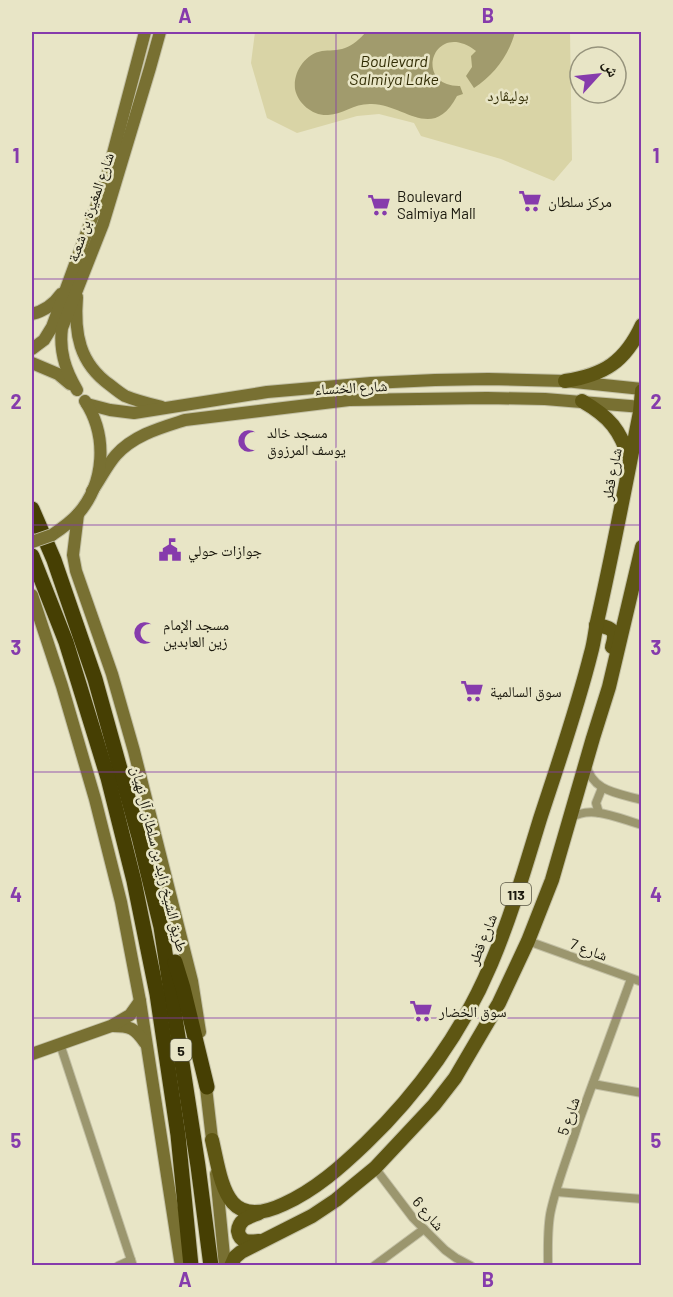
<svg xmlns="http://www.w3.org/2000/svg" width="673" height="1297" viewBox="0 0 673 1297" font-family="Barlow,'Noto Naskh Arabic',sans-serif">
  <rect width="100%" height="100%" fill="#e8e5c6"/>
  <path fill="#d9d4a6" d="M255,32H570L572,160L554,181L501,159L421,136L414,123L379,114L357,116L297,133L267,118L251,63Z"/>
  <path fill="#a19b6d" d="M366,32H515C509,55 494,75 474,88L466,76L472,67L471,56L476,51C433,18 412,87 460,86L463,94L457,96C433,142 405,105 372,104C354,103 344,114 328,115C313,116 298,104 295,89C293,72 305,54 322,51C329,50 337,51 345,48C353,45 360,39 366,32Z"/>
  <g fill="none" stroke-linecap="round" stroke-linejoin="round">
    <g stroke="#c3c0a5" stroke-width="10">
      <g id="street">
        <path d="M586,764C592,792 618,793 642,800"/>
        <path d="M599,813L596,803L602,788"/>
        <path d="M571,818C591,804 620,819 642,825"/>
        <path d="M528,941L642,982"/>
        <path d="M60,1044L133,1266"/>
        <path d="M593,1084L642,1093"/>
        <path d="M375,1168L413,1218L445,1250L456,1258L471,1266"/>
        <path d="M557,1192L642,1199"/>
        <path d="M118,1266L131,1260"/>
        <path d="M374,1266L424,1229"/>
        <path d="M548,1266C548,1247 547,1227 551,1210C558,1179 570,1151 579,1121L631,979"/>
      </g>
    </g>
    <g stroke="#c3c0a5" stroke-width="14">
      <g id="secondary">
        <path d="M77,297C74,333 79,363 110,385C115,389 120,393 125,396C137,401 150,404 162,407"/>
        <path d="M32,314C44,311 54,304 61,294"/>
        <path d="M32,349L44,340L52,327L106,180L145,32"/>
        <path d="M32,363L58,374L70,384"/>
        <path d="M77,390C65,370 59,351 62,328L103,224L150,68L160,32"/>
        <path d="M87,404L110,410L134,413L267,392L371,383L435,380L488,379L565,381L642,389"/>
        <path d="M92,491C100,480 107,465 116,455C134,435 160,428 185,420L349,400L487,398L545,399L642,407"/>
        <path d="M78,514L73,555L76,571L112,674L134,751L192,981L200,1032"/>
        <path d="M52,535C61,529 70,523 78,514C105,483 108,436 85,401"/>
        <path d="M32,595L62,686L95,799L121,902L140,1001L181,1266"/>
        <path d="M113,1026C130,1026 135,1028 145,1043"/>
        <path d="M32,1054L111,1026L130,1015L140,1001"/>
        <path d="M205,1079L213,1148"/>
        <path d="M216,1174L225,1266"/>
      </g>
    </g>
    <g stroke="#c3c0a5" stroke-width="16">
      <g id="primary">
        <path d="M565,381C604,375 625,362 642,325"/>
        <path d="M582,401C610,417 620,430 630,460"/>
        <path d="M596,625C613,628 617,630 612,647"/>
        <path d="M212,1140C222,1183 225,1232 284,1204C315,1190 341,1167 366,1143C418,1093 463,1031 491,964C511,917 525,868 540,819C558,764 577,709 591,653C594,643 595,632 597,622C613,552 626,482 640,412L642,391"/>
        <path d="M259,1241C249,1242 240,1243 238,1231C239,1219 249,1217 259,1213"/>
        <path d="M231,1266L235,1257L241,1252L312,1216L336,1200L375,1168L434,1105L455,1078L499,1003L528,941L552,880L593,738L609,687L642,547"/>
      </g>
    </g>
    <g stroke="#c3c0a5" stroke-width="17">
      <g id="highway">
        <path d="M32,509L54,560L95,679L139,837L161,927L198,1166L211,1266"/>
        <path d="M32,556L66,642L108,778L134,881L157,994L178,1135L191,1266"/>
        <path d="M175,962L183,988L207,1087"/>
      </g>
    </g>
    <use href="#street" stroke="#9b966e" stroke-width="8"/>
    <use href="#secondary" stroke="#787032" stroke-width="12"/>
    <use href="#primary" stroke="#5e5613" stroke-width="14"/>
    <use href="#highway" stroke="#463f03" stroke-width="15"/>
    <g stroke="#c3c0a5" stroke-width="14" stroke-linecap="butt">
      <path id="secondary-bridge" d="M32,542L52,535"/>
    </g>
    <use href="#secondary-bridge" stroke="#787032" stroke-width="12"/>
  </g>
  <path fill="none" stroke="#863bac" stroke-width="1.5" stroke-opacity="0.55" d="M336,32V1266M32,279H642M32,525H642M32,772H642M32,1018H642"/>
  <defs>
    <g id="supermarket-bare" transform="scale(1.8)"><path d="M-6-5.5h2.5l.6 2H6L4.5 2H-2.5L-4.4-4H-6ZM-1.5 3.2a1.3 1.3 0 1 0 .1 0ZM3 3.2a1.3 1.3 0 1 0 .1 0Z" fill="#863bac" stroke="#e8e5c6" stroke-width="2.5" paint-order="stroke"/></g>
    <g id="mosque-bare" transform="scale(1.8)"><path d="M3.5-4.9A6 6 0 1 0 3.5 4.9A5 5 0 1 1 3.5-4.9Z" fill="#863bac" stroke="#e8e5c6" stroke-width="2.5" paint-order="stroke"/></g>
    <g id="civic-bare" transform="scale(1.8)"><path d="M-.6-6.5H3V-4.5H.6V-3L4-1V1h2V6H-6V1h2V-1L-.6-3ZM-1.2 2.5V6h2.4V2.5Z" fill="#863bac" stroke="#e8e5c6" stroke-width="2.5" paint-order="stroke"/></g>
  </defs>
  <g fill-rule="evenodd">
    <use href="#supermarket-bare" x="530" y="201"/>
    <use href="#supermarket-bare" x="379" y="205"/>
    <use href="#mosque-bare" x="249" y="441"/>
    <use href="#civic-bare" x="170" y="550"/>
    <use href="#mosque-bare" x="145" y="633"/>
    <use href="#supermarket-bare" x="472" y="691"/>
    <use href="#supermarket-bare" x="421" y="1011"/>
  </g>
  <g text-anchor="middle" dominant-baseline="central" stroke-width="5" stroke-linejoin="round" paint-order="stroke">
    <g fill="#e8e5c6" stroke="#585644" stroke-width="1.5">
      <rect x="501" y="883" width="30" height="22" rx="4.5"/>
      <rect x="170.5" y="1039" width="21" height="22" rx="4.5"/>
    </g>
    <g font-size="14" font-weight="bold" fill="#1a180d">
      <text x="516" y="894">113</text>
      <text x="181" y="1050">5</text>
    </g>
    <g font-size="15" fill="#342f07" stroke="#e8e5c6">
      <text x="508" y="95">بوليڤارد</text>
    </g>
    <g font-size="15" fill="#1a180d" stroke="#e8e5c6" text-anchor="start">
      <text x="397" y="196">Boulevard<tspan x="397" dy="17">Salmiya Mall</tspan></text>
      <text x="548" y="201">مركز سلطان</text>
      <text x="267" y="432">مسجد خالد<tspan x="267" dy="17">يوسف المرزوق</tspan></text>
      <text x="188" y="550">جوازات حولي</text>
      <text x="163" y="624">مسجد الإمام<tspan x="163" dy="17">زين العابدين</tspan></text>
      <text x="490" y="691">سوق السالمية</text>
      <text x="439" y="1011">سوق الخضار</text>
    </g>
    <g font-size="15" fill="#1a180d" stroke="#e8e5c6">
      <text transform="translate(90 207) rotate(-71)">شارع المغيرة بن شعبة</text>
      <text transform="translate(351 387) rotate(-3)">شارع الخنساء</text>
      <text transform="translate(611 474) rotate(-79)">شارع قطر</text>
      <text transform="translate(160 859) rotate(76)">طريق الشيخ زايد بن سلطان آل نهيان</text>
      <text transform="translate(482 939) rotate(-68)">شارع قطر</text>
      <text transform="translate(589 949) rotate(20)">شارع 7</text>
      <text transform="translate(568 1116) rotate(-71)">شارع 5</text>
      <text transform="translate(429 1213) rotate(49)">شارع 6</text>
    </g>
    <g font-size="16" font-style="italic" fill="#312c04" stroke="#e8e5c6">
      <text x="394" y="60">Boulevard<tspan x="394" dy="18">Salmiya Lake</tspan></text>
    </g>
  </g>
  <rect width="673" height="1297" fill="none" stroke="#e8e5c6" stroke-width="66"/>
  <g transform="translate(598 75) rotate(63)"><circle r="28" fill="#e8e5c6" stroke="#96937c" stroke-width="1.5"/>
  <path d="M0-4.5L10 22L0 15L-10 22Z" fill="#863bac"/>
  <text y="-9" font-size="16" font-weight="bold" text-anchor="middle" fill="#1a180d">ش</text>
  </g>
  <rect x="33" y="33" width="607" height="1231" fill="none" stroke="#863bac" stroke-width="2"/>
  <g font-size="20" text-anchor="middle" font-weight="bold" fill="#863bac">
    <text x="185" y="23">A</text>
    <text x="488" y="23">B</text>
    <text x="16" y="163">1</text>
    <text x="656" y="163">1</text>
    <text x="16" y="409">2</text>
    <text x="656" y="409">2</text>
    <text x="16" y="655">3</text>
    <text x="656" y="655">3</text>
    <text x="16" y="902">4</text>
    <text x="656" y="902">4</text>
    <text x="16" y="1148">5</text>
    <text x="656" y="1148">5</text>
    <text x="185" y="1287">A</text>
    <text x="488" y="1287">B</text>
  </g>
</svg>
